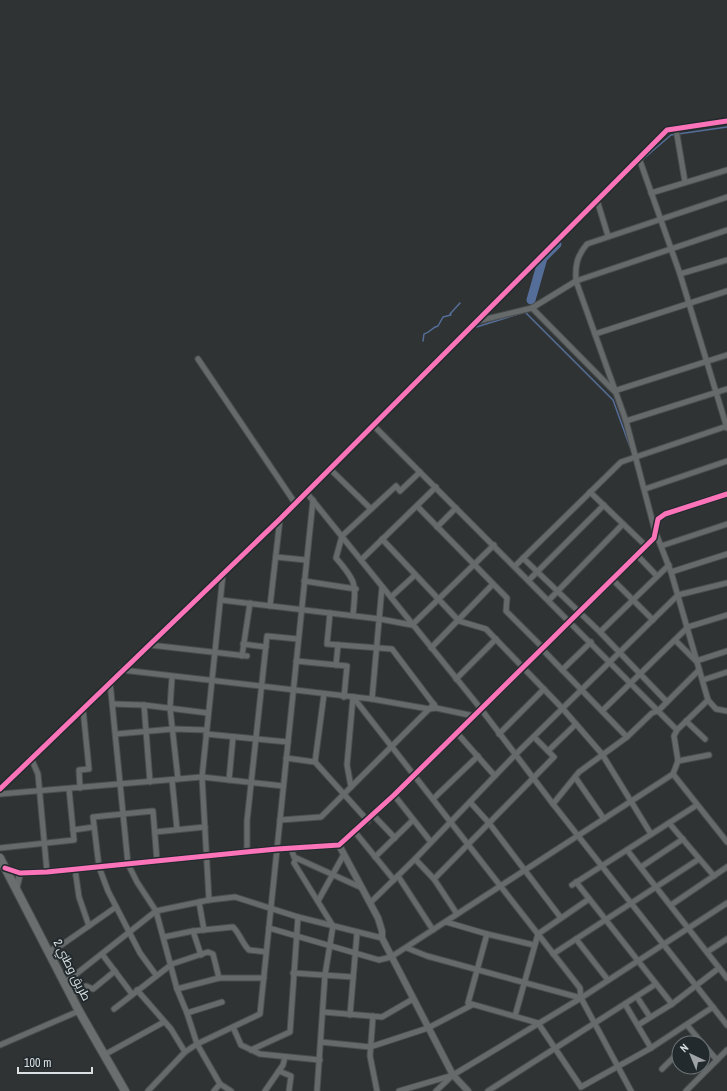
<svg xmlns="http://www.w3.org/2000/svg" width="727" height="1091" viewBox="0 0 727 1091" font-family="'Archivo Narrow',Cairo,sans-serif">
  <rect width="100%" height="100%" fill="#2f3334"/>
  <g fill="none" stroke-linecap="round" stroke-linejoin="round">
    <g stroke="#556e99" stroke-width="1.5">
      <path d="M635,166L671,135L727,127"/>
      <path d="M557,244L594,207"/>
      <path d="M473,328L525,312L613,400L630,447"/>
      <path d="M423,341L424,334C430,333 432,327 438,326L443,317L451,315L450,314L460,303"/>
    </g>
    <path stroke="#556e99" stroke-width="9" d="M531,300L543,258L557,244"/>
    <g stroke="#4b4e4f" stroke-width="7">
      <g id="minor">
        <path d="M676,129L685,182"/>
        <path d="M639,158L680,274L727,428"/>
        <path d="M651,193L727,170"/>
        <path d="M727,197L587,244C577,256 575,265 576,281L626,421L655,531L671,572L708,700L716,709L727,711"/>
        <path d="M597,200L608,236"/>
        <path d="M680,274L727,260"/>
        <path d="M532,308L612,389"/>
        <path d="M478,321L532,308L576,281L727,230"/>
        <path d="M595,334L727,291"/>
        <path d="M198,359L295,503"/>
        <path d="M614,391L727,355"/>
        <path d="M626,421L727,389"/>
        <path d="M373,425L677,730"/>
        <path d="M330,469L371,509"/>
        <path d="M645,489L727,461"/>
        <path d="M306,492L481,709L553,804L727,1025"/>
        <path d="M590,492L646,546"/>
        <path d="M417,506L507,598L506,611L543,648"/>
        <path d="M437,527L456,508"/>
        <path d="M382,539L459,621L486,629L563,709L602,754L651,834"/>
        <path d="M661,546L727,524"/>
        <path d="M637,555L657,576"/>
        <path d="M276,557L306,560"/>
        <path d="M523,558L600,632L667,702"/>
        <path d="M361,560L436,487"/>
        <path d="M515,566L621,462L727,426"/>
        <path d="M671,572L727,554"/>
        <path d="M612,579L653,620"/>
        <path d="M529,580L604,505"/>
        <path d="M304,581L356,589"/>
        <path d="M391,597L415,575"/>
        <path d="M221,600L380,619L412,625L494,545"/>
        <path d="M549,600L623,524"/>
        <path d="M270,606L280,519"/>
        <path d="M330,613L327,644L392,649L435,706"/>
        <path d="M353,615C356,584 357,582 336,558L342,536L396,486L400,491L420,472"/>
        <path d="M600,632L669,565"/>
        <path d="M675,640L696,661L727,651"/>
        <path d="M243,644L266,647"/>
        <path d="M150,645L247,656"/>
        <path d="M431,648L493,584"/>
        <path d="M542,649L627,737"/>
        <path d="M242,656L250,603"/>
        <path d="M296,661L347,666L344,697"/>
        <path d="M336,665L338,645"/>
        <path d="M122,670L372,699L429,709L436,708L474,716"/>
        <path d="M562,670L591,642"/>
        <path d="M172,677L170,708L178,779"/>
        <path d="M456,679L496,639"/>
        <path d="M703,680L727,672"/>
        <path d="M110,682L128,864L137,882L156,911L177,989L187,1013L197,1044L220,1084L231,1091"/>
        <path d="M353,697L580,988L581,998L631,1091"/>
        <path d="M372,699L382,587"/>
        <path d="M113,704L144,705L208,713"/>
        <path d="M144,705L150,782"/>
        <path d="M602,711L688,627L727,615"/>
        <path d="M686,721L705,739"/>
        <path d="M457,733L495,776"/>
        <path d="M116,734L173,729L206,730"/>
        <path d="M206,734L288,742"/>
        <path d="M499,734L544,689"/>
        <path d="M548,751L576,724"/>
        <path d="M31,758L38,774L47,872"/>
        <path d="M286,758L315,762L368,821"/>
        <path d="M678,761L709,755"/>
        <path d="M315,762L324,694"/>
        <path d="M673,774L727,842"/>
        <path d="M575,777L604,819"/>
        <path d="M172,780L177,829"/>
        <path d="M229,780L233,737"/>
        <path d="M351,787L347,765L353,697"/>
        <path d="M80,788L79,770L89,769L83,709"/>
        <path d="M0,789L280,519L667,130L727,121"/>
        <path d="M0,794L202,777L283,786"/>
        <path d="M394,795L431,842"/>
        <path d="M433,799L478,756"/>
        <path d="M470,802L489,823L561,918"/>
        <path d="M553,804L579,772L627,737L652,713L658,711L699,670"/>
        <path d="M373,815L395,838"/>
        <path d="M280,820L321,817L434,704"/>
        <path d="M669,823L714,876"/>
        <path d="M73,830L94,827"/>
        <path d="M155,832L205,827"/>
        <path d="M355,832L394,880"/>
        <path d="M0,848L74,840L69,789"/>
        <path d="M291,848L294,857L360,887"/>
        <path d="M627,850L727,978"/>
        <path d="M247,852V821L267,636L298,639"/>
        <path d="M375,857L413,820"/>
        <path d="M296,858L294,863L333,926L325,975L317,1091"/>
        <path d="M415,859L434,879L457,914"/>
        <path d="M641,867L683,839"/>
        <path d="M75,869L79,897L89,926"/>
        <path d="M398,876L433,930"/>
        <path d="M434,879L554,757L534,737"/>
        <path d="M576,882L672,1004"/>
        <path d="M572,885L697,805"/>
        <path d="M209,900L202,777L223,574"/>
        <path d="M318,901L343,856"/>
        <path d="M199,902L204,930"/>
        <path d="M370,903L415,859L515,755L678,595L727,583"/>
        <path d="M671,905L727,867"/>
        <path d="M446,922L487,934L534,945"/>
        <path d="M269,928L379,960L391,957L673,774L678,761L674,736L677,730L708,700"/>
        <path d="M193,931L201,955"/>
        <path d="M487,934L468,1003L538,1023L581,1087L651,1048L713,1007"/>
        <path d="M164,937L193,931L233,927C240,934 242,943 249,950L266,952"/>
        <path d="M576,939L608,980"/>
        <path d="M407,948L427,956L581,998"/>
        <path d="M49,951L63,944L116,907"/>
        <path d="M707,952L727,939"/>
        <path d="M102,954L132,994"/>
        <path d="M553,954L699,859"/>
        <path d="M293,973L353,977"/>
        <path d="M156,975L140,953L108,891L99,867L93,817L153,811L157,861"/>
        <path d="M66,982L156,911L209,900L235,897L298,917L382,938"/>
        <path d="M177,989L219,978H264"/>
        <path d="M137,990L171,1029L185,1052"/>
        <path d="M72,995L86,986L93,989L115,971"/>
        <path d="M637,997L650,1017"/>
        <path d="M625,1004L651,1048"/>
        <path d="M114,1009L172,964L208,952L213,954L219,978"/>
        <path d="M323,1012L382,1017L413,999"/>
        <path d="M187,1013L222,1002"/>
        <path d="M350,1015L357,933"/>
        <path d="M373,1016L370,1056L377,1091"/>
        <path d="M515,1016L538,934L589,899"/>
        <path d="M638,1025L672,1004L719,968"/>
        <path d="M687,1025L702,1043"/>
        <path d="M233,1027L241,1045L260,1054L320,1060"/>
        <path d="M321,1042L370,1047L428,1028L472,1005"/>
        <path d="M689,1043L696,1036"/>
        <path d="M703,1044L717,1060"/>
        <path d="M0,1045L79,1011"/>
        <path d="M251,1050L290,1032L298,917"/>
        <path d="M104,1055L164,1022"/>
        <path d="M662,1069L679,1052"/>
        <path d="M279,1071L291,1076L289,1091"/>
        <path d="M148,1091L185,1052L197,1044L260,1014L313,500"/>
        <path d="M214,1091L220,1084"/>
        <path d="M265,1091L283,1065L285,1057"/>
        <path d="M399,1091L450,1076"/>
        <path d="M436,1091L453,1075L581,998L727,903"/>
        <path d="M488,1091L656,984"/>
        <path d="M686,1091L727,1050"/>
      </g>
    </g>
    <g stroke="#4b4e4f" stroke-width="8">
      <g id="tertiary">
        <path d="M339,845L378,918L382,931V938L453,1075L468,1091"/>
        <path d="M5,868L20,873L47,872L277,849L339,845L394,795L654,538L658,519L665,514L727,494"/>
        <path d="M16,890L20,873"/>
      </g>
    </g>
    <g stroke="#4b4e4f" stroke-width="10">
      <path id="trunk" d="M0,858L79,1011L125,1091"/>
    </g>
    <use href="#minor" stroke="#676a6a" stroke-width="5"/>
    <use href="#tertiary" stroke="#676a6a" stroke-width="6"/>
    <use href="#trunk" stroke="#6a6e6e" stroke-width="8"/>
    <g stroke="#222a2d" stroke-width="8">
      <g id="cycleway">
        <path d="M0,789L280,519L667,130L727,121"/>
        <path d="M5,868L20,873L47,872L277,849L339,845L394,795L654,538L658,519L665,514L727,494"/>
      </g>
    </g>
    <use href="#cycleway" stroke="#fb73b8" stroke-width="5"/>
  </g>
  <g text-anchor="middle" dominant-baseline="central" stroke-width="4" stroke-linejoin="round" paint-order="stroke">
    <g font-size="12" fill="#dbe0e2" stroke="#222a2d">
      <text transform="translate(72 970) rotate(63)">طريق وطني 2</text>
    </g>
  </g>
  <g transform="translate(691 1055) rotate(316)"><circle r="19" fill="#222a2d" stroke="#6c7375"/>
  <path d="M0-3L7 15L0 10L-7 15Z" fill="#9fa3a5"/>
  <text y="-6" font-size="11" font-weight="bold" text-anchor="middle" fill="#dbe0e2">N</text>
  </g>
  <path d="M18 1067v6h74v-6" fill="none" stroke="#dbe0e2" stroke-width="2"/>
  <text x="24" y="1067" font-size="12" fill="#dbe0e2" stroke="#222a2d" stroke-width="3" paint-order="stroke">100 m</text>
</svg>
